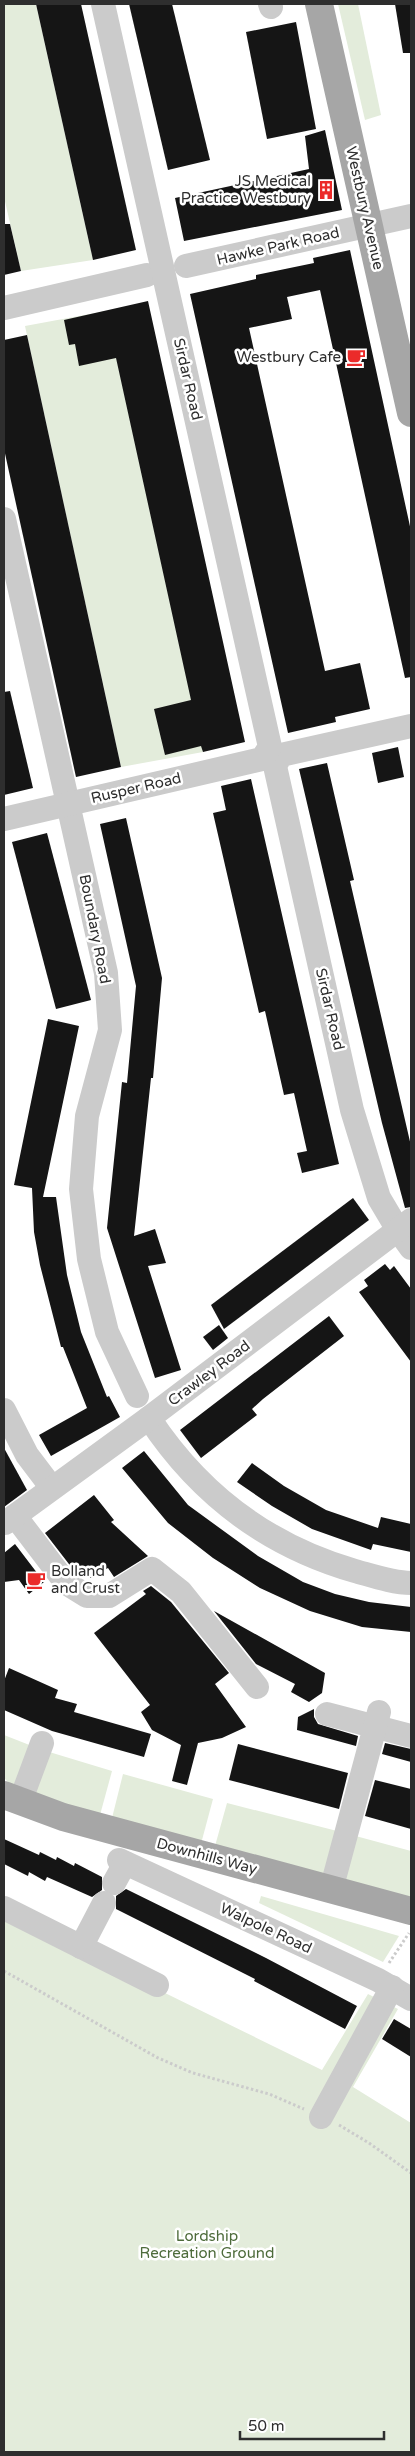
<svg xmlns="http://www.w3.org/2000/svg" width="415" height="2456" viewBox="0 0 415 2456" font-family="'Varela Round',sans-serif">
  <rect width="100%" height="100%" fill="#fff"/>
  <g fill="#e3ecdb">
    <path d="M4,4H36L93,260L21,271L4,197Z"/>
    <path d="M338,4H358L381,115L365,120Z"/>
    <path d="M106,311L203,752L121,767L25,326Z"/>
    <path d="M4,1735L32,1746L15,1789L4,1778Z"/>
    <path d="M46,1751L112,1771L100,1815L31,1794Z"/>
    <path d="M123,1774L213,1799L202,1840L200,1842L112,1818Z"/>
    <path d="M227,1803L341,1832L326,1875L215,1846Z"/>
    <path d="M352,1835L411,1851V1898L339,1878Z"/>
    <path d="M261,1896L399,1936L383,1962L259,1903Z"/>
    <path d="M4,1914L322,2070L368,1994L398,2009L353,2087L411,2123V2452H4Z"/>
  </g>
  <g fill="#151515">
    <path d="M36,4H81L136,250L93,260Z"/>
    <path d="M129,4H172L210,160L168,170Z"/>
    <path d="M395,4H411V53H403Z"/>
    <path d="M296,22L316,129L267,139L246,32Z"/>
    <path d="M325,130L342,210L184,241L175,198L309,169L305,136Z"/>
    <path d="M4,224H10L21,271L4,275Z"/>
    <path d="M350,250L411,531V677L405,678L320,290L287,297L292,319L249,328L325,671L360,663L370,709L335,717L336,722L288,733L190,294L256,279V275L314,263L313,258Z"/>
    <path d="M148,301L245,742L203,752L201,746L165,755L154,709L191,700L116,358L79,366L75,344L69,345L64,320Z"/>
    <path d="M27,335L121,767L76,777L4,449V340Z"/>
    <path d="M10,691L33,788L4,795V692Z"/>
    <path d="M398,747L404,777L378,783L372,753Z"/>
    <path d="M327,763L354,880L350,881L411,1146V1207L405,1208L382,1123L299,769Z"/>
    <path d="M251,779L339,1164L302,1173L297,1153L307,1151L294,1093L284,1095L265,1011L259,1013L213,813L226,810L221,786Z"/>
    <path d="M126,818L162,978L153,1078H151L134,1236L155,1229L166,1263L148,1266L181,1370L155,1378L107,1228L122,1082L127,1083L136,986L100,824Z"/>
    <path d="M47,833L91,1000L56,1009L12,842Z"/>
    <path d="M48,1019L79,1026L43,1197H56L67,1275L81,1332L107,1397L109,1396L120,1417L51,1456L39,1435L87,1408L63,1347H61L40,1265L34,1232L32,1188L14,1185Z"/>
    <path d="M353,1198L369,1220L224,1329L211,1305Z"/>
    <path d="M385,1264L390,1270L394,1266L411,1289V1362L359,1292L368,1286L364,1280Z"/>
    <path d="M329,1316L344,1336L263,1399L252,1409L257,1415L201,1458L180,1430Z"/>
    <path d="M219,1325L228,1338L213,1350L203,1337Z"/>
    <path d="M4,1448L27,1490L4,1507Z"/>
    <path d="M144,1451L188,1505L258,1556L303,1582L335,1594L369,1602L411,1607V1632L362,1627L310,1611L260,1588L213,1558L168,1523L122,1468Z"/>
    <path d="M252,1463L284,1486L326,1510L378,1528L381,1517L411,1524V1552L373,1544L371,1550L312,1529L272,1506L237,1482Z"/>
    <path d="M94,1495L114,1520L111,1522L148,1556L114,1577L108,1568L90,1578L78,1564L72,1568L45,1533Z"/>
    <path d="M15,1544L44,1582L29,1594L19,1580L4,1582V1553Z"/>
    <path d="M151,1586L171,1602L229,1673L215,1684L246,1727L222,1738L198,1743L187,1785L172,1781L181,1745L152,1730L141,1712L150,1705L94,1633L146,1594L143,1591Z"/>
    <path d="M214,1611L325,1673L322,1693L309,1702L291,1692L295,1684L256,1664Z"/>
    <path d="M9,1668L58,1690L55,1698L77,1704L74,1712L151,1734L144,1757L52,1731L4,1710V1681Z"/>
    <path d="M314,1709V1717L318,1724L358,1736L356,1746L297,1730L298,1717Z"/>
    <path d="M385,1743L411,1749V1762L382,1754Z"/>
    <path d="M238,1744L348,1773L339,1809L229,1780Z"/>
    <path d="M375,1780L411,1789V1829L365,1816Z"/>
    <path d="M4,1839L39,1855L40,1852L56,1860L57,1857L74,1866L75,1863L102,1877V1890L92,1897L47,1877L45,1881L29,1872L28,1876L4,1864Z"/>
    <path d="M126,1889L266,1958L357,2006L345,2029L254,1981L255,1979L116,1909V1896Z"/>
    <path d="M394,2019L411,2029V2057L382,2039Z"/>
  </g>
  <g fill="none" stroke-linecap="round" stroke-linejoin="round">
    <g stroke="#cbcbcb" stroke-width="3" stroke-dasharray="2.5 2.5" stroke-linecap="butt">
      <path d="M389,1963L409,1933"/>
      <path d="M4,1971L158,2058L193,2073L269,2094L304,2109"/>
      <path d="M339,2125L369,2143L411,2173"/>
    </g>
    <g stroke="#cbcbcb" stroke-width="24">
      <path d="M270,4L271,7"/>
      <path d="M186,266L411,216"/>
      <path d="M4,308L147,275"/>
      <path d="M4,519L106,973L110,1030L87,1116L81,1189L89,1259L107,1332L137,1396"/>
      <path d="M411,726L281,755L275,766L352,1110L379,1198L398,1230L411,1248"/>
      <path d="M4,819L262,759L270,747L103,4"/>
      <path d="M4,1410L27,1455L52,1488"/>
      <path d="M149,1418C199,1494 268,1546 355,1571C373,1576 393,1583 411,1583"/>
      <path d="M15,1516L66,1583L87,1596H109L152,1569L181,1592L257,1687"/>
      <path d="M5,1523L149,1418L411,1220"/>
      <path d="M327,1714L411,1736"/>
      <path d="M20,1802L42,1743"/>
      <path d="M119,1860L378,1980L411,1999"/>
      <path d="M114,1883L125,1863"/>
      <path d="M331,1890L379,1712"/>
      <path d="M4,1908L157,1985"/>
      <path d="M81,1947L104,1903"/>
      <path d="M321,2117L392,1987"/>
    </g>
    <g stroke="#a6a6a6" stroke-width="28">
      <path d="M319,4L411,413"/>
      <path d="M4,1795L63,1817L411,1911"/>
    </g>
  </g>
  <defs>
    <g id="building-bare" transform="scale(1.5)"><path d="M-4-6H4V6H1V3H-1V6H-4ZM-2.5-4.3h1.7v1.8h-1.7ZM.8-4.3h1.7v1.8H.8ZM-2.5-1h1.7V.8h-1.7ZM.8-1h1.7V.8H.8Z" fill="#eb2b2a" stroke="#fff" stroke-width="2.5" paint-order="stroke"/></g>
    <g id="cafe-bare" transform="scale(1.5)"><path d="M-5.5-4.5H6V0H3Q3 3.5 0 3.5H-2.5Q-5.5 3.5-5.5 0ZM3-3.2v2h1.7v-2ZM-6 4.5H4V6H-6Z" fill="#eb2b2a" stroke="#fff" stroke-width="2.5" paint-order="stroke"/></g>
  </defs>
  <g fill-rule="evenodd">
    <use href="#building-bare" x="326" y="190"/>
    <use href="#cafe-bare" x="356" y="357"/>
    <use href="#cafe-bare" x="36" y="1580"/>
  </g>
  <g text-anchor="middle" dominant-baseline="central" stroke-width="5" stroke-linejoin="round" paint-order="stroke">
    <g font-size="15" fill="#2e2e2e" stroke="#fff" text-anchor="end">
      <text x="311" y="181">JS Medical<tspan x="311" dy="17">Practice Westbury</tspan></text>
      <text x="341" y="357">Westbury Cafe</text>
      <text x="51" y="1571" text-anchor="start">Bolland<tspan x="51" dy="17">and Crust</tspan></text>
    </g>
    <g font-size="15" fill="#2e2e2e" stroke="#fff">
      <text transform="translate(365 208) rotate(77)">Westbury Avenue</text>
      <text transform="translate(278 246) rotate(-13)">Hawke Park Road</text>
      <text transform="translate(188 379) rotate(77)">Sirdar Road</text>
      <text transform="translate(136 788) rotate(-13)">Rusper Road</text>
      <text transform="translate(95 929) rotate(79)">Boundary Road</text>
      <text transform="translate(330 1009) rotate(77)">Sirdar Road</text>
      <text transform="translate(209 1373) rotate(-37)">Crawley Road</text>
      <text transform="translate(207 1856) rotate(15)">Downhills Way</text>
      <text transform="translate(266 1928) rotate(25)">Walpole Road</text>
    </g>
    <g font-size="15" fill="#4d6b3a" stroke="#fff">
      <text x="207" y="2236">Lordship<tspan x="207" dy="17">Recreation Ground</tspan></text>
    </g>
  </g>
  <rect width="415" height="2456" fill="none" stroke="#2e2e2e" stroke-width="10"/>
  <path d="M240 2431v8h144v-8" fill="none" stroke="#2e2e2e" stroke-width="2.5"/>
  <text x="248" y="2431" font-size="15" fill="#2e2e2e" stroke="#ffffff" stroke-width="4" paint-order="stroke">50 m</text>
</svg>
